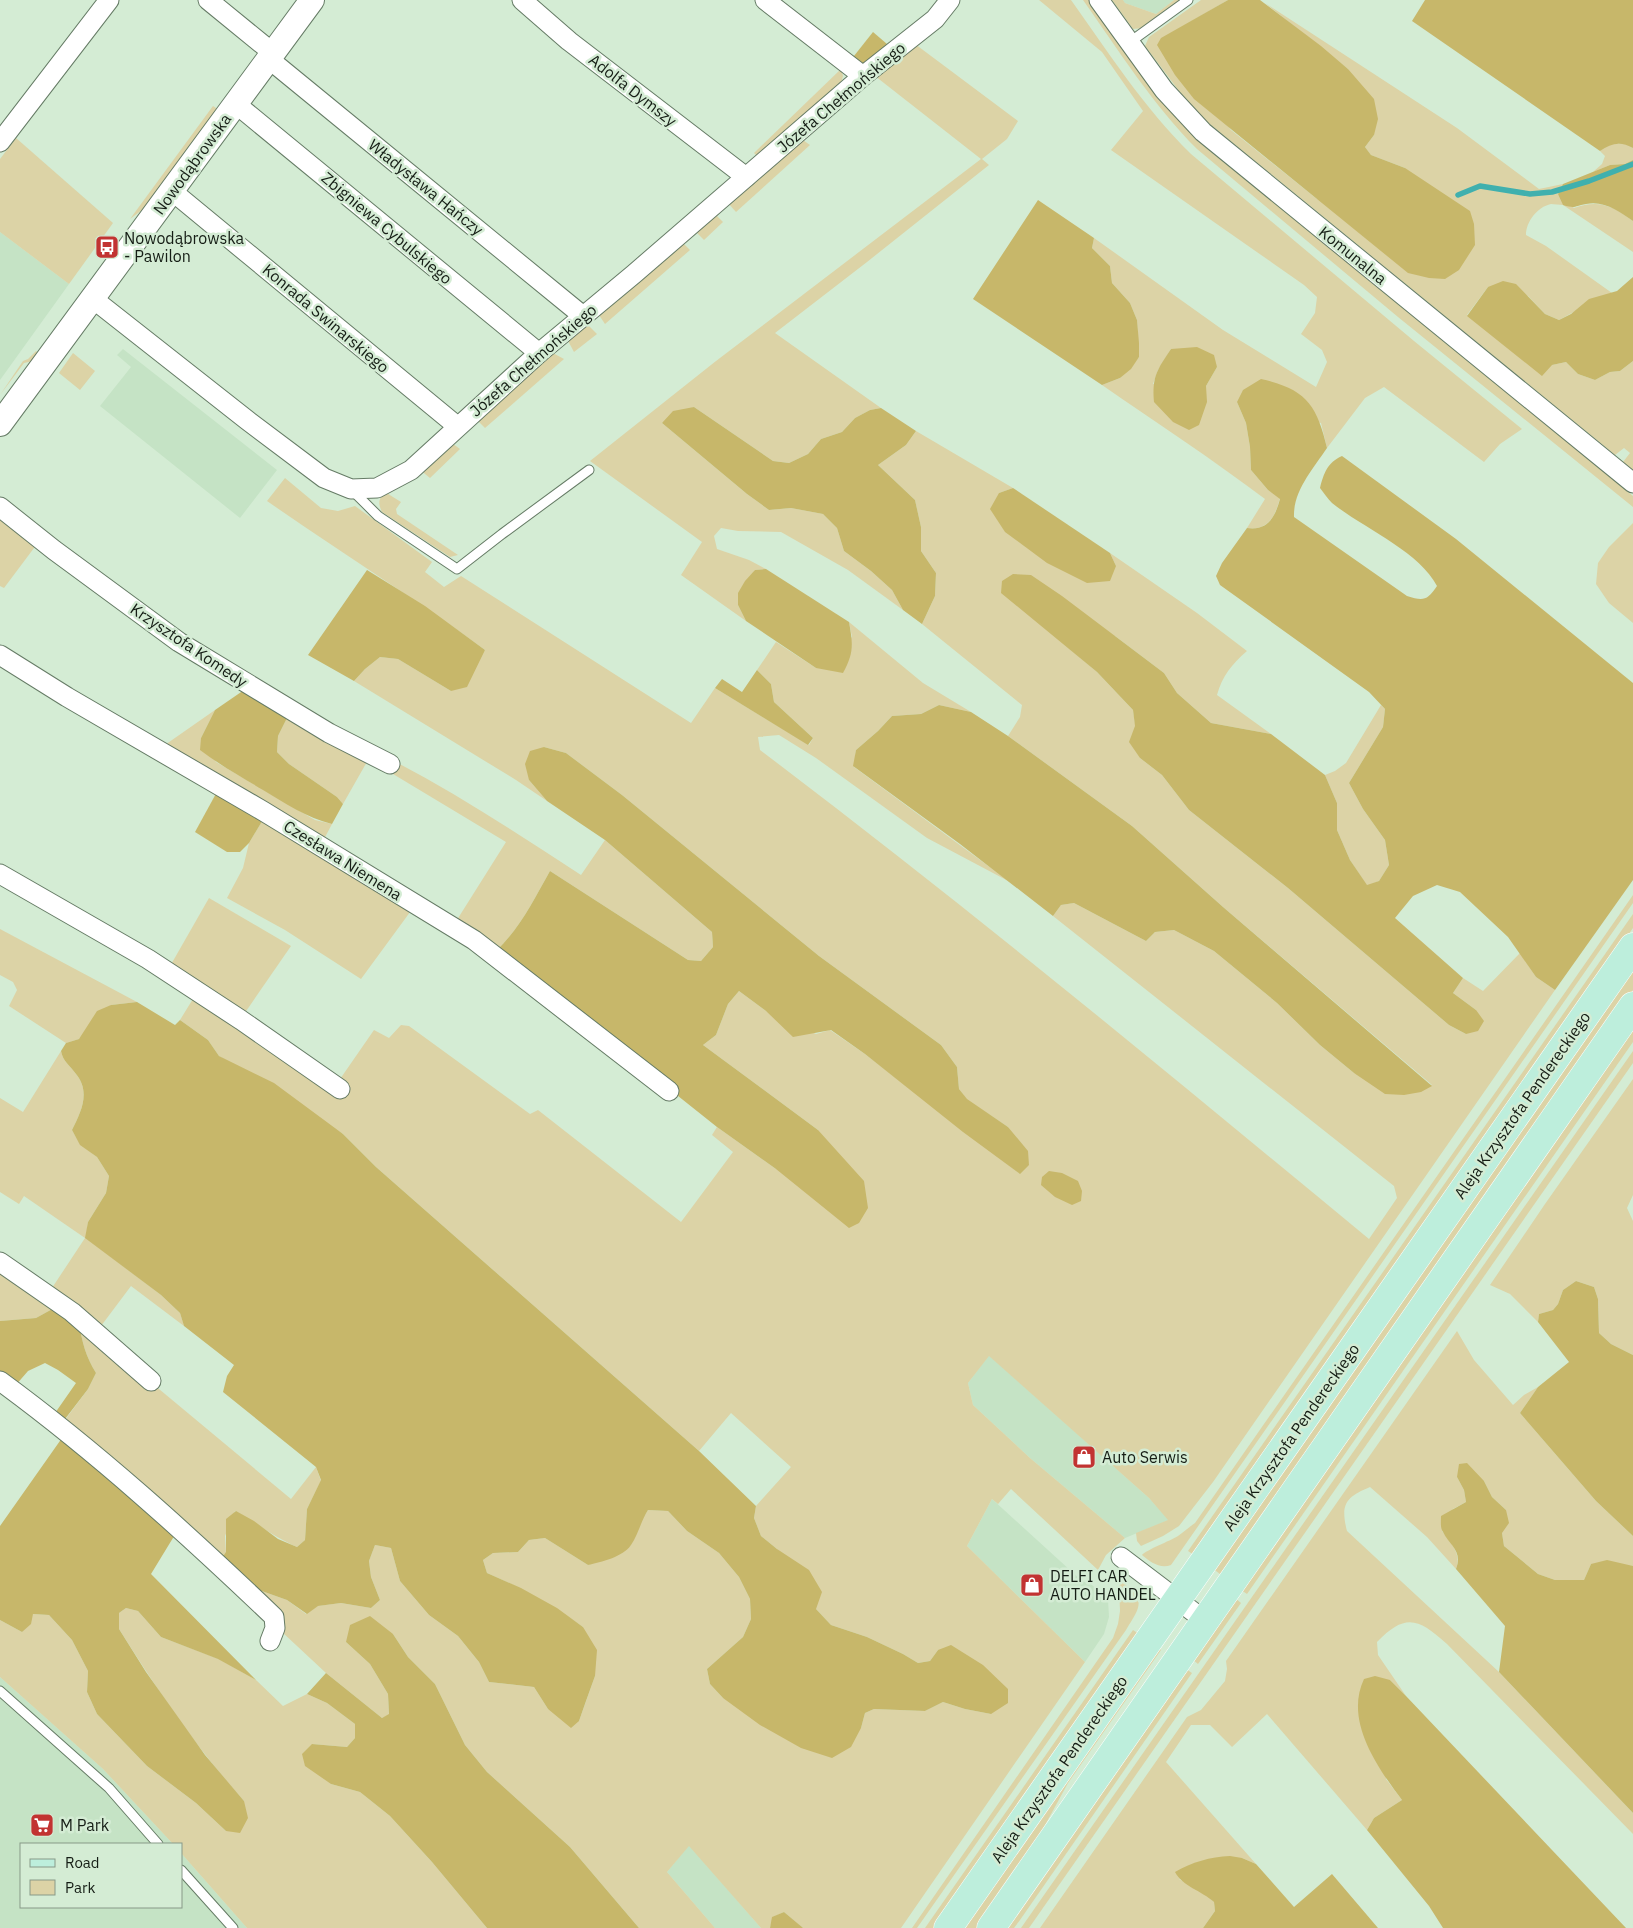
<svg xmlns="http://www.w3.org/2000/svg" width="1633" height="1928" viewBox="0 0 1633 1928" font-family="'IBM Plex Sans',sans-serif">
  <rect width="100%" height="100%" fill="#d4ecd4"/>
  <g fill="#c5e3c5">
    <path d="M1123,0H1174L1156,14L1125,3Z"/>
    <path d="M0,232L69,284L0,380Z"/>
    <path d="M123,349L277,470L240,518L100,406L131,367L117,355Z"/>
    <path d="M989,1355L1149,1498L1169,1520L1125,1538L1030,1458L973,1405L968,1383Z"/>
    <path d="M992,1499L1082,1581L1091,1584L1108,1600L1109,1617L1104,1634L1085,1662L967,1546Z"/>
    <path d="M0,1677L103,1769L173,1844H21V1907H181V1853L247,1928H0Z"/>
    <path d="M689,1845L761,1928H715L667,1872Z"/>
  </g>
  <g fill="#dcd3a6" fill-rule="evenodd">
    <path d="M1039,0H1071C1109,53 1144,108 1191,154L1414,341L1522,429L1500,444L1484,462L1384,387L1365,398L1327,448L1321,423L1237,402L1246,423L1250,447L1251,470L1268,490L1280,498C1275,517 1268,531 1247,528L1265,499C1212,459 1157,423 1102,385L1120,378L1139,357L1137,320L1130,303L1112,283L1110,266L1092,248L1094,238L1223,330L1316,387L1327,362L1322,350L1301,334L1315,313L1317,297L1304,285L1111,150L1143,111L1102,52ZM1171,349L1217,367L1206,386L1153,384L1158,370Z"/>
    <path d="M1083,0H1091C1127,50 1160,103 1204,146L1633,496V507L1398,317L1197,149C1153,105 1119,51 1083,0Z"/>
    <path d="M1112,0H1123L1125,3L1156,14L1174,0H1181L1143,28L1133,29Z"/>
    <path d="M1201,0H1228L1161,39L1231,130L1317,199L1405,168L1371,155L1365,147L1374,135L1348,69L1265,3L1457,128L1539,189L1563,184L1558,194L1574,208C1599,199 1613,206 1633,221V252L1563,205C1560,205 1554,204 1551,204C1537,207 1526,222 1526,235L1546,246L1612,293L1603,296L1559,320L1545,314L1528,296L1488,287L1467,315L1552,365L1566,362L1578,374L1595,380L1610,372L1620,371L1633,361V470L1623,462L1630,453L1624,448L1615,455L1195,112L1145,46L1149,37Z"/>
    <path d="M915,44L1018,121L1007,139L982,159L989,165L867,262L775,333L881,408L870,410L855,418L842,432L821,439L808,454L789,463L773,461L694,407L662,423L747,494L769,510L791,508L823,514L837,528L844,551L871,571L892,590L903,610L848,570L781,532L738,531L721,528L714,536L717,549L749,560L766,569L755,570L738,605L746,621L681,575L702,542L590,461L716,361L981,159L875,76Z"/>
    <path d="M841,69L843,76L841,83L757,156L754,153Z"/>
    <path d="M213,106L219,110L150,204L130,219Z"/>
    <path d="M16,138L113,223L69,284L0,232V159Z"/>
    <path d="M800,138L810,145L736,212L728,203Z"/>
    <path d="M1609,144H1626L1633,148V160L1625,164L1610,165L1593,172L1602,164L1605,156L1600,151Z"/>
    <path d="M714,213L723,222L704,240L694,230Z"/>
    <path d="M681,241L690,250L605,324L597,312Z"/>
    <path d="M585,322L597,334L574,352L567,339Z"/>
    <path d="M36,351L38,353L33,361L24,363L0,395L23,361L28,359Z"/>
    <path d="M551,352L564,359L485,428L475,418Z"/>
    <path d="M73,353L95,371L80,390L59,373Z"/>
    <path d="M916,431L1013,488L999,493L1116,566L1110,553L1197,613L1247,651C1232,664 1222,676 1217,695L1271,734L1211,723L1177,693L1164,673L1115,636L1057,638L1097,672L1133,710L1140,758L1162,775L1189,810L1288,888L1449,1025L1466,1034L1476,1010L1453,993L1463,978L1483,991L1520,953L1536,977L1555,990L1213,1482L1179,1526L1163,1536L1141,1546L1137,1541L1136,1533L1168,1520L1149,1498L989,1356L968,1383L973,1405L1030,1458L1125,1538L1106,1555L1098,1570L1011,1489L998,1504L992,1499L967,1546L1085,1662L901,1928H803L784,1912L773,1917L770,1928H761L689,1846L667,1872L715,1928H639L570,1847L487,1772L465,1745L435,1684L408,1657L393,1634L346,1642L370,1664L388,1694L389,1715L382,1718L326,1673L282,1632L248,1586L287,1600L306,1614L317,1606L341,1603L371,1608L380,1600L371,1577L369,1561L375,1545L391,1548L400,1581L429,1615L458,1636L479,1662L489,1682L534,1687L548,1709L579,1721L595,1676L583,1627C552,1605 522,1588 487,1573L483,1560L493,1553L518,1552L529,1540L545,1538L588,1565L630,1546L641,1521L648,1510L668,1511L687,1531L719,1553L739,1577L750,1599L751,1619L743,1637L707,1669L710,1684L723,1698L861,1728L865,1713L874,1709L925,1711L943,1702L965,1709L991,1714L938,1650L930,1661L918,1663L903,1654L867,1637L831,1625L816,1609L777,1549L761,1536L754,1518L756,1506L791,1467L731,1413L699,1451L376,1167L343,1134L219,1056L208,1040L180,1020L196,994L338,1082L374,1030L389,1038L401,1025L409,1026L530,1114L538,1110L681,1222L733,1152L712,1135L717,1127L776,1169L818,1130L703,1045L716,1035L728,1004L739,991L766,1011L816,1034L830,1030L865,1054L1019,1173L1029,1164L1008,1127L967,1100L959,1089L957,1067L941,1045L819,956L622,795L566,753L544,747L529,780L547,801L516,780L354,681L365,669L380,657L398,659L451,691L485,650C414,598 339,551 267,501L285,478L321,508L338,511L355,506L432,562L425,572L444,587L461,576L691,723L715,688L809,745L813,738L774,702L771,684L757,670L776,642L816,668L852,637L849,622L923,683L971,712L939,705L921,714L892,716L878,731L856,750L854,767L1010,882L927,838L816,758L779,735L758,737L760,750C968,907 1168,1073 1369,1239L1397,1198L1394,1186L1053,916L1061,905L1074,903L1146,941L1155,932L1174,930L1214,951L1277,1003L1320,1045L1354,1073L1432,1085L1223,907L1132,826L1008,736L1020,717L1022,705L922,624L935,596L936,573L921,551V527L915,500L878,465L906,445Z"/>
    <path d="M449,441L460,449L430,478L419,469Z"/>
    <path d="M385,492L401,502L396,509L397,514L458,555L450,557L382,512C378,503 378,500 385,492Z"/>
    <path d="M0,515L37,544L4,588L0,586Z"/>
    <path d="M1633,523V623L1609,603L1596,584L1598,563L1609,547Z"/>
    <path d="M1381,705L1385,709L1383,727L1349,783L1363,809L1385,840L1389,865L1379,881L1367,886L1350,860L1337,830V803L1325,775L1335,771L1346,763Z"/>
    <path d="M215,710L201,738L216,762L315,820L332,824L323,841L162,747Z"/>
    <path d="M289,714L368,760L343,804L337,797L289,764L277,752L278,736Z"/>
    <path d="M394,761C459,795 520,835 581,875L605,840L712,932L713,947L701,961L688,960L550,871C533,901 521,927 496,951L455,923L506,842L388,771Z"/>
    <path d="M264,818L413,908L361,979L285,930L227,898L243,868L249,843Z"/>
    <path d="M1633,895V903L1171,1565C1160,1569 1150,1562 1142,1555C1146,1550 1170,1541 1178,1536C1184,1532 1189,1527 1195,1523Z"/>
    <path d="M209,898L291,946L242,1017L169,968Z"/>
    <path d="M1633,914V928L1194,1555L1188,1551Z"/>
    <path d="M0,929L137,1002L111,1005L79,1039L66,1043L9,1006L17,990L13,982L0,975Z"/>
    <path d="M1633,964V990L1224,1577L1212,1568Z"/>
    <path d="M1633,1028V1042L1247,1594L1241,1590Z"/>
    <path d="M61,1051C63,1062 70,1065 76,1074C91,1092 81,1112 72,1130L80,1144L97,1157L109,1176L106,1193L88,1222L86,1238L161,1295L180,1313L184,1326L131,1286L98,1330L50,1291L85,1238L24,1196L19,1204L0,1192V1098L23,1112Z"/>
    <path d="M1633,1051V1063L1029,1928H1021Z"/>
    <path d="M1633,1079V1195L1627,1208L1633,1221V1355L1611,1344L1599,1333L1598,1299L1594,1287L1576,1281L1563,1290L1558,1304L1553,1310L1539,1314L1538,1322L1510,1294L1490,1285L1545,1204Z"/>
    <path d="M0,1269L56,1307L36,1318L0,1321Z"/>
    <path d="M79,1323L150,1385L159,1389L291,1499L316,1467L321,1481L307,1509L305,1540L297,1547C274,1537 257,1523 235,1511L225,1536L226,1553L220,1561L62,1424L88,1389L96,1373C86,1357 82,1342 79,1323Z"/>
    <path d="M1457,1331L1474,1360L1513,1405L1524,1395L1538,1387L1520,1413L1596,1501L1633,1536V1566L1591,1564L1584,1580H1555L1538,1574L1504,1546L1502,1533L1506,1510L1492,1497L1484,1481L1457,1477L1464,1490L1466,1502L1453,1509L1442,1531C1451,1543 1462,1554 1456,1569L1427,1537L1370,1487C1346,1497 1340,1504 1347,1531L1499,1672L1633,1813V1834L1447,1644C1419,1619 1406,1612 1377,1642L1378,1655L1406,1696L1390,1680L1386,1779L1402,1800L1374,1818L1367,1830L1267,1714L1232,1747L1210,1725H1191L1166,1762L1256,1864L1242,1858L1179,1879L1204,1893L1214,1902L1215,1911L1203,1928H1040L1187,1717L1201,1710L1225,1681L1227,1669L1226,1661Z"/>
    <path d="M1122,1582C1147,1600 1140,1607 1126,1630L917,1928H912L1113,1638L1118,1624L1120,1611L1119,1586Z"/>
    <path d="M1235,1598L1241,1603L1198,1664L1192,1659Z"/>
    <path d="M126,1608L138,1611L161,1637L219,1659L256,1680L283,1706L307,1694L327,1703L355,1724V1738L347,1747L312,1744L331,1784L360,1792L390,1816L432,1862L487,1928H247L181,1853V1844H173L103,1769L0,1677V1620L22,1632L33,1614L49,1615L72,1640L88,1671L87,1692L97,1714L147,1766L196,1803L226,1831L244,1801C196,1748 157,1689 119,1629V1613Z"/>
    <path d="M1133,1630L1139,1634L934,1928H925Z"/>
    <path d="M1156,1646L1161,1650L1068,1783L1026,1860L978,1928H960Z"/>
    <path d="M1186,1669L1192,1673L1020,1920L1014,1928H1005Z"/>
  </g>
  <g fill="#c7b76a">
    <path d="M1228,0H1260L1321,46L1348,69L1374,99L1378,119L1374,135L1365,147L1371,155L1405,168L1470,211L1474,224L1475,245L1459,270L1445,279L1429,278L1408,273L1194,99L1175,75L1157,45L1161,38Z"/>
    <path d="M1425,0H1633V148C1621,141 1611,143 1600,151L1412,21Z"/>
    <path d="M873,32L887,44L867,68L850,61Z"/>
    <path d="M1633,160V221C1620,212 1604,200 1586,204C1574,206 1576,209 1563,205L1558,194L1563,184L1610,165L1625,164Z"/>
    <path d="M1038,200L1094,238L1092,248L1110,266L1112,283L1130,303L1137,320L1139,343V357L1131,369L1120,378L1102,385L973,299Z"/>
    <path d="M1633,277V361L1620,371L1610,372L1595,380L1578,374L1566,362L1552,365L1542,376L1467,316L1488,287L1503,281L1516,284L1545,314L1559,320L1571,314L1589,299L1617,291Z"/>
    <path d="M1197,347L1214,355L1217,367L1206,386L1207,402L1199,425L1189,430L1173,422L1154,402C1152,376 1157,370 1171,349Z"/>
    <path d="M1261,379C1306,389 1317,405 1327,448C1313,469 1293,491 1294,517L1407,596C1423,601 1427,601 1437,586C1419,551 1363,528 1332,503C1328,499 1324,493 1320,488C1324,473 1327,463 1342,456L1456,539L1633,683V880L1555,990L1536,977L1508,937L1460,892L1437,885L1413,896L1395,918L1463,978L1453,993L1476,1010L1484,1021L1478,1031L1466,1034L1449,1025L1288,888L1189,810L1162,775L1140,758L1129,742L1135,726L1133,710L1097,672L1001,593L1002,581L1013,574L1031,575L1062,596L1164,673L1177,693L1211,723L1271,734L1325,775L1337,803V830L1350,860L1367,885L1379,881L1389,865L1385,840L1363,809L1349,783L1383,727L1385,709L1369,692L1220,585L1216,576L1222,563L1247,528C1268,531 1275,517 1280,499L1268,490L1251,470L1250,447L1246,423L1237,402L1243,390Z"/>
    <path d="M694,407L773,461L789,463L808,454L821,439L842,432L855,418L870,410L881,408L916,431L906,445L878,465L915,500L921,527V551L936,573L935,596L922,624L903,610L892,590L871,571L844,551L837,528L823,514L791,508L769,510L747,494L662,423L673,411Z"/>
    <path d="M1013,488L1110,553L1116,566L1110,581L1087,583L1047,563L1005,532L990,509L999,493Z"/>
    <path d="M766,569L849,622C853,644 854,653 843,673L816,668L746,621L738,605V593L745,581L755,570Z"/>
    <path d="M367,570L425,606L485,650L467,687L451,691L398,659L380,657L365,669L354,681L308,655Z"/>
    <path d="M757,670L771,684L774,702L813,738L808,745L715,688L722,679L742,692Z"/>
    <path d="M247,688L289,714L278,736L277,752L289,764L337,797L343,804L332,824C307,818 285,803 263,790C241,777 220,765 200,750L201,738L215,710Z"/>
    <path d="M939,705L971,712L1008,736L1132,826L1223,907L1432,1086L1421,1092L1404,1095L1385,1094L1354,1073L1320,1045L1277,1003L1214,951L1174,930L1155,932L1146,941L1074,903L1061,905L1053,916L960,844L853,766L856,750L878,731L892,716L921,714Z"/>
    <path d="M544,747L566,753L622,795L819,956L941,1045L957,1067L959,1089L967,1099L1008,1127L1028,1151L1029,1165L1020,1174L963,1132L865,1054L831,1030L793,1037L766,1011L739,991L728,1004L716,1035L703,1045L818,1130L864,1181L868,1208L859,1223L849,1228L776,1169L717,1127L496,951C521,927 533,901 550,871L688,960L701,961L713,947L712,932L605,840L547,801L529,780L525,764L530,751Z"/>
    <path d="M218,790L264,818L249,843L240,852H227L195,832Z"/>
    <path d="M137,1002L175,1025L180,1020L208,1040L219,1056L274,1083L343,1134L376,1167L699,1451L756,1506L754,1518L761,1536L777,1549L809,1570L822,1592L816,1609L831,1625L867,1637L903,1654L918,1663L930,1661L938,1650L951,1645L983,1665L1008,1689V1703L991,1714L965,1709L943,1702L925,1711L874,1709L865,1713L861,1728L851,1747L832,1758L801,1748L760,1725L723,1698L710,1684L707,1669L743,1637L751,1619L750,1599L739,1577L719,1553L687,1531L668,1511L648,1510C641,1521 638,1535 631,1545C623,1557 601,1562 588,1565L545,1538L529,1540L518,1552L493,1553L483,1560L487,1573L521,1588L557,1608L583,1627L597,1650L595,1676L586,1701L579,1721L571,1728L548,1709L534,1687L489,1682L479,1662L458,1636L429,1615L400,1581L391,1548L375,1545L369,1561L371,1577L380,1600L371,1608L341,1603L318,1606L307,1614L287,1600L248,1586L220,1561L226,1552V1519L236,1511L254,1521L278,1539L297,1547L305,1540L307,1509L321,1480L316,1467L223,1392L227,1376L234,1365L184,1326L180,1313L161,1295L85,1238L88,1222L106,1193L109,1176L97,1157L80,1145L72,1130C81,1112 91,1092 76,1074C70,1065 63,1062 61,1051L66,1043L79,1039L97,1011L111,1005Z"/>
    <path d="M1049,1171L1062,1173L1078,1181L1082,1191L1081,1201L1072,1205L1055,1197L1041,1185L1042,1177Z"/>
    <path d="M1576,1281L1594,1287L1598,1299L1599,1333L1611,1344L1633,1355V1536L1596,1501L1520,1413L1538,1387L1569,1362L1538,1322L1539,1314L1553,1310L1558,1304L1563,1290Z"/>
    <path d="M56,1307L79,1323C82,1342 86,1357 96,1373L88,1389L62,1423L53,1416L76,1383L58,1370L45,1363L28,1371L15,1386L0,1376V1321L36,1318Z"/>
    <path d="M62,1438L176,1533L151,1574L256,1680L218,1659L161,1637L138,1611L126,1608L119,1613V1629L146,1672L205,1755L244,1801L248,1818L240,1833L226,1831L196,1803L147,1766L97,1714L87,1692L88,1671L72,1640L49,1615L33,1614L31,1624L22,1632L0,1620V1526Z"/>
    <path d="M1467,1463L1484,1481L1492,1497L1506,1510L1509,1523L1502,1533L1504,1546L1538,1574L1555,1580H1584L1591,1564L1607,1560L1633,1566V1813L1499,1672L1505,1626L1456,1569C1463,1551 1450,1546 1443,1532C1440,1528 1441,1521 1441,1516L1466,1502L1464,1490L1457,1477L1459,1464Z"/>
    <path d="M370,1616L393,1634L408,1657L435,1684L465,1745L487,1772L570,1847L639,1928H487L432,1862L390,1816L360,1792L331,1784L305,1766L302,1754L312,1744L347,1747L355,1738V1724L327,1703L307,1694L326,1673L382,1718L389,1714L388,1694L370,1664L346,1642L350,1625Z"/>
    <path d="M1375,1676L1390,1680L1406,1696L1626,1928H1443L1429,1906L1367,1830L1374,1818L1402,1800C1378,1768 1344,1721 1364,1679Z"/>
    <path d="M1230,1856L1242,1858L1256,1864L1294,1907L1332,1874L1378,1928H1203L1215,1911L1214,1902C1202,1891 1182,1886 1175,1872C1192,1862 1210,1857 1230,1856Z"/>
    <path d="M784,1912L802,1927L803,1928H770L772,1917Z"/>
  </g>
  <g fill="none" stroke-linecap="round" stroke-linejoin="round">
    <path stroke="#40b0ae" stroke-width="5.5" d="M1458,195L1480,186L1530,194L1552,192L1589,181L1633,164"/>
    <g stroke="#657b65" stroke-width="11">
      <g id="service">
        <path d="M1130,42L1188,0"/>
        <path d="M353,491L378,516L457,569L502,534L589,470"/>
        <path d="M0,1691L109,1788L158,1844"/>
        <path d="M181,1870L233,1928"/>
      </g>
    </g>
    <g stroke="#657b65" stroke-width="21">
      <g id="minor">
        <path d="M208,0L273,53"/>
        <path d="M522,0L569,41L746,177"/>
        <path d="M765,0L863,76"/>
        <path d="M1099,0L1164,90L1203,132L1633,483"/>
        <path d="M269,59L583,316"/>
        <path d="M236,104L539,353"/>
        <path d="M0,142L109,0"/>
        <path d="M172,191L457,426"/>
        <path d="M92,298L247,420L324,478L351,489L377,488L411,470L539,353L634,274L863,76L935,19L950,0"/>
        <path d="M0,507L54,550L179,642L329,733L390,764"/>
        <path d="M0,655L67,697L263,811L474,940L669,1091"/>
        <path d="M0,874L148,959L241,1020L340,1089"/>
        <path d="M0,1262L72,1312L151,1381"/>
        <path d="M0,1381C97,1452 187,1534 274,1617L275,1628L270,1641"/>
        <path d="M1121,1557L1204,1620"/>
      </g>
    </g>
    <g stroke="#657b65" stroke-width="26">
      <path id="tertiary" d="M0,424L312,0"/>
    </g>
    <g stroke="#fff" stroke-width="29">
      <g id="primary">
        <path d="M948,1928L1633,947"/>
        <path d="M991,1928L1633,1006"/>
      </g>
    </g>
    <use href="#service" stroke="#fff" stroke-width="9"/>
    <use href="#minor" stroke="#fff" stroke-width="19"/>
    <use href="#tertiary" stroke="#fff" stroke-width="24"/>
    <use href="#primary" stroke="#bdeedc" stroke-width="28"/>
  </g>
  <defs>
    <g id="bus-square" transform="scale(1.25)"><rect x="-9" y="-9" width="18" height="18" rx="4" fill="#c23332" stroke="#d4ecd4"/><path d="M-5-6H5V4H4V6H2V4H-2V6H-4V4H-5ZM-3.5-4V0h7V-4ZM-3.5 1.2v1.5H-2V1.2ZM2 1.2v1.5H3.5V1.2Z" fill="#fff"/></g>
    <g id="shop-square" transform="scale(1.25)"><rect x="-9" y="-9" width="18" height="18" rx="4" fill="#c23332" stroke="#d4ecd4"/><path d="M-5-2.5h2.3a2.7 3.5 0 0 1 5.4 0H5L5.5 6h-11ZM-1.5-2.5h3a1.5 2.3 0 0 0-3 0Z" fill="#fff"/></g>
    <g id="supermarket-square" transform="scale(1.25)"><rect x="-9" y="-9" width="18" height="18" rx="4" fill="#c23332" stroke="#d4ecd4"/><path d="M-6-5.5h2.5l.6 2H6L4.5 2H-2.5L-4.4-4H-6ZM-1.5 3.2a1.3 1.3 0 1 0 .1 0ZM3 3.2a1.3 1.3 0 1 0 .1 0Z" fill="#fff"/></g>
  </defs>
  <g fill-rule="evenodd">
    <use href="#bus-square" x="107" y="247"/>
    <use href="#shop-square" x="1084" y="1457"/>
    <use href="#shop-square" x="1032" y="1585"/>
    <use href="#supermarket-square" x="42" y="1825"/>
  </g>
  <g text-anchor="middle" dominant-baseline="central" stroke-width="5" stroke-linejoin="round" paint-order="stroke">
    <g font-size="16" fill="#151d15" stroke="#d4ecd4">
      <text transform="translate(633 90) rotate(38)">Adolfa Dymszy</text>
      <text transform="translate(841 97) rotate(-40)">Józefa Chełmońskiego</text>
      <text transform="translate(192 164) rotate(-54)">Nowodąbrowska</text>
      <text transform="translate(426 187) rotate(39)">Władysława Hańczy</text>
      <text transform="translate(387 228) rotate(40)">Zbigniewa Cybulskiego</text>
      <text transform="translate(1353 255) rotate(39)">Komunalna</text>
      <text transform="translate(326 318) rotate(40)">Konrada Swinarskiego</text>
      <text transform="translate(533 360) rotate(-41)">Józefa Chełmońskiego</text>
      <text transform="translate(189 645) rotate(34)">Krzysztofa Komedy</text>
      <text transform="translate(343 860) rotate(32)">Czesława Niemena</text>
      <text transform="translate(1522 1105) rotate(-55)">Aleja Krzysztofa Pendereckiego</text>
      <text transform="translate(1291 1437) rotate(-55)">Aleja Krzysztofa Pendereckiego</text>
      <text transform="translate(1059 1769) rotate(-55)">Aleja Krzysztofa Pendereckiego</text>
    </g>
    <g font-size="16" fill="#151d15" stroke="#d4ecd4" text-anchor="start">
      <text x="124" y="238">Nowodąbrowska<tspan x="124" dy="18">- Pawilon</tspan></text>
      <text x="1102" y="1457">Auto Serwis</text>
      <text x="1050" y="1576">DELFI CAR<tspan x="1050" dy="18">AUTO HANDEL</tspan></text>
      <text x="60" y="1825">M Park</text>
    </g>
  </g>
  <rect x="20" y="1843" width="162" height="65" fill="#d4ecd4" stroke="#889988"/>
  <rect x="30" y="1859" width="25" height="8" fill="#bdeedc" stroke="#889988"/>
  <text x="65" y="1868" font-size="15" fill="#151d15">Road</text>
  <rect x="30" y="1880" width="25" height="15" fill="#dcd3a6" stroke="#889988"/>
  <text x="65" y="1893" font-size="15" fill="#151d15">Park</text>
</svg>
